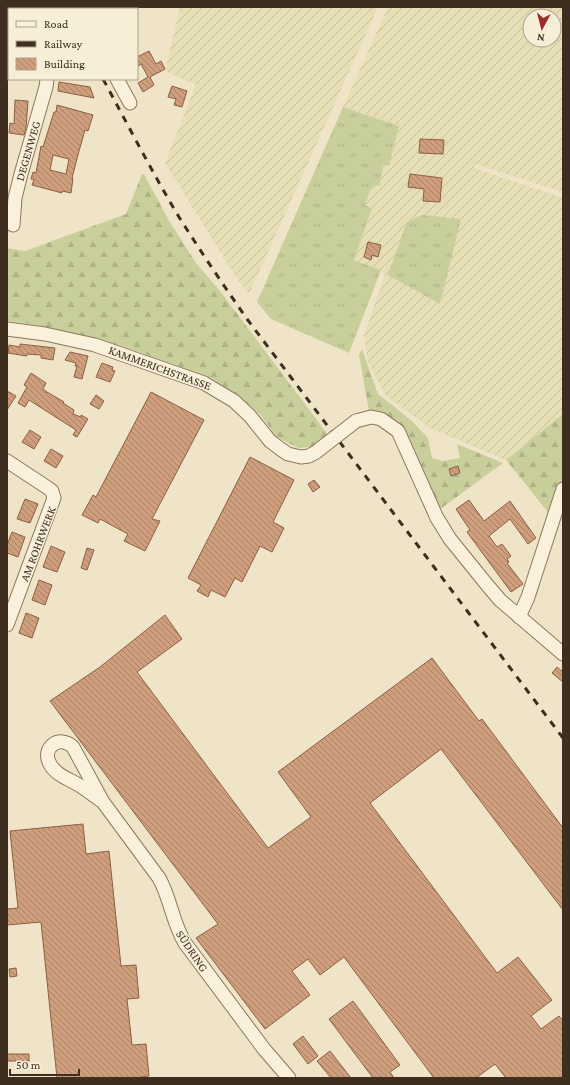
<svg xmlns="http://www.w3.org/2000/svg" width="570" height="1085" viewBox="0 0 570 1085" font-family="'Crimson Pro',serif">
  <defs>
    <pattern id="farmland-furrows" width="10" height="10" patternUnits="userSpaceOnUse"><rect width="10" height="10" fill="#e6deb5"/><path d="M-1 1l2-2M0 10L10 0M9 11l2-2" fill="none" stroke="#c6bf9b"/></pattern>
    <pattern id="grass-tufts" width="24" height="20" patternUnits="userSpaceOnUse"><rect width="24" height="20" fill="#c9cf9b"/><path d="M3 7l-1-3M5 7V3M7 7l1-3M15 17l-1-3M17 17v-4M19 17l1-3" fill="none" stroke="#aeb285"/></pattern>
    <pattern id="forest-firs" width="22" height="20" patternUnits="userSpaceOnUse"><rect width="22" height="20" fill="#c9cf9b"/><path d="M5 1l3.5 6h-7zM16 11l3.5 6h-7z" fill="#aeb285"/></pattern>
    <pattern id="building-back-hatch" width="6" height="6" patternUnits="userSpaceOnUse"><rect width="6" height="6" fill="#cf9f7d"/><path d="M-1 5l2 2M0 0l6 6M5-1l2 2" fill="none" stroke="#a98266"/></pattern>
  </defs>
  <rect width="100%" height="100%" fill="#f0e4c8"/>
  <g fill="url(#farmland-furrows)" fill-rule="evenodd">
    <path d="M180,7H371L377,9L250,292H247L236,277L165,163L196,85L165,71Z"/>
    <path d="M388,7H563V192L475,164L474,168L563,198V414L506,460L430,428L385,395L368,362L364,335L385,274L381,270L354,260L372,208L365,205L371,186L380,184L383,165L399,126L343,107ZM530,16H554V40H530Z"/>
  </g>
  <g fill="url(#grass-tufts)">
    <path d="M343,107L399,126L389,165H383L380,185L371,187L365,205L372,208L354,260L381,270L349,353L271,319L257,302Z"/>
    <path d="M422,215L461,219L440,304L388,275L407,222Z"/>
  </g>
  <g fill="url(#forest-firs)">
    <path d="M142,174H144L168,219L196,263L220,291L329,436L310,447L299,448L288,443L276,436L260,414L235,393L213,379L133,350L104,341L31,324L7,321V248L25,251L126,214Z"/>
    <path d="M362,349L378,394L412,421L428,438L432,458L443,461L460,458L457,444L503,463L439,510L406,432L385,415L369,411L359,355Z"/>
    <path d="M563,414V479L551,516L506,460Z"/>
  </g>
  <g fill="url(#building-back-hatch)" stroke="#8d5f41" fill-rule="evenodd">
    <path d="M149,51L156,64L161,61L165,69L150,77L154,85L143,92L138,83L148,77L141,64L137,67V57Z"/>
    <path d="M59,82L90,87L94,98L58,91Z"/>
    <path d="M172,86L187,91L182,107L174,105L176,99L168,97Z"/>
    <path d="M15,100L28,101L26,128L24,135L9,133L10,123L14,124Z"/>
    <path d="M57,105L93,115L88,131L85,130L79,151L72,178H73L71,193L62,191V193L32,185L34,180L31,179L33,172L36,173L41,146L43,147L54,112H56ZM53,155L69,159L66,174L50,170Z"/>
    <path d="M420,139L444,140L443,154L419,153Z"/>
    <path d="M410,174L442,178L440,202L423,201L424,189L408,187Z"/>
    <path d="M368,242L381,245L378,257L372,255L371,260L364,257Z"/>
    <path d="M20,344L55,348L53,360L41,358V355L27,354V356L8,353L9,345L20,347Z"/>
    <path d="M70,352L88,356L82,379L74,377L77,366H75L76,363L65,360Z"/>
    <path d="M102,363L113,367L112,370L115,371L110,382L96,377Z"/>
    <path d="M31,373L46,383L43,389L47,392V393V392L64,402L63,403L74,410L73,414L81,417V415L88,419L77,437L73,435L76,430L29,400L25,407L18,403L27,387L24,385Z"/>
    <path d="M7,391L16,396L7,410Z"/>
    <path d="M151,392L204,420L152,519L160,521L145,551L124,541L128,534L100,519L98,523L82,515L93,495L96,497Z"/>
    <path d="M96,395L104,401L99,409L90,404Z"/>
    <path d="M30,430L41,437L34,449L22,442Z"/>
    <path d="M51,449L63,456L56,468L44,461Z"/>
    <path d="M250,457L294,480L273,522L284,528L272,552L260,546L242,582L235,578L225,597L211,590L208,597L197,591L201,585L188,578Z"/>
    <path d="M458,466L460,473L451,476L449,469Z"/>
    <path d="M314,480L320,487L313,492L308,484Z"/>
    <path d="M25,499L38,504L30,523L17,519Z"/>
    <path d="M469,500L484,521L510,501L536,538L528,544L510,519L489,536L497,547L502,544L511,556L507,559L509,562L507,563L523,584L511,592L467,532L470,530L456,509Z"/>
    <path d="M12,532L25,537L18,557L7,553V545Z"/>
    <path d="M51,546L65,552L57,572L43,567Z"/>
    <path d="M87,548L94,550L87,570L81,568Z"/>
    <path d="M39,580L52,585L45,605L32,600Z"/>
    <path d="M26,613L39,618L32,638L19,633Z"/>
    <path d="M165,615L182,639L137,672L268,848L311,817L278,772L432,658L479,721L482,719L563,828V910L441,749L370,803L497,973L518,957L552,1000L531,1016L541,1029L559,1016L563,1021V1078H506L495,1064L476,1078H434L344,957L320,975L308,959L292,971L310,995L265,1029L196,938L218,924L50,701L100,667Z"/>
    <path d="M557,667L563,672V682L552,673Z"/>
    <path d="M83,824L86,854L109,851L121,966L136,965L139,998L127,999L132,1045L146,1044L149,1076L134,1078H57L41,922L7,925V909L18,908L10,831Z"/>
    <path d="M16,968L17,976L10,977L9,969Z"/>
    <path d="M353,1001L400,1065L390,1072L394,1078H373L329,1019Z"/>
    <path d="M303,1036L318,1056L308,1064L293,1044Z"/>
    <path d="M330,1051L351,1078H331L317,1061Z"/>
    <rect x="7" y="1054" width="22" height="7"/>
  </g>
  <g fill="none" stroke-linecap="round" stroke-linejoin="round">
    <g stroke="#8d765c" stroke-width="15">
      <g id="minor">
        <path d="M33,7L34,9"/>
        <path d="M77,7L78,9"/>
        <path d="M117,79L130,103"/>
        <path d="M13,225L15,198L21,174L46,87L47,79"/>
        <path d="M7,329L45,334L95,345L204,383L234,401L250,416L270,441L282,450L288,454L301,457L309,456L316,452"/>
        <path d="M356,421L371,417L381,419L398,431L437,518L450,539L488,586L500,600L563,654"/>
        <path d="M7,461L48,488L52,491L54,498L7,625"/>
        <path d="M519,617L528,597L563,489"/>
        <path d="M103,802C96,797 89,792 82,787C72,780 56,776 50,764C41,748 59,734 73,747L103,802L159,878C171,899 172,922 185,943L264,1049L289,1078"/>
      </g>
    </g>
    <use href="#minor" stroke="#faf1dc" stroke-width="13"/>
    <g stroke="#3d2e20" stroke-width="3" stroke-dasharray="7 7" stroke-linecap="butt">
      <path d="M64,7L65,9"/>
      <path d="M103,79C128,125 152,172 179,217C201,252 224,286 247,319L563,738"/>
    </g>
    <g stroke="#8d765c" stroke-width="15" stroke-linecap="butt">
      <path id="minor-bridge" d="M316,452L356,421"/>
    </g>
    <use href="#minor-bridge" stroke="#faf1dc" stroke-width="13"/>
  </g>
  <g text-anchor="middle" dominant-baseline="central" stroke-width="3" stroke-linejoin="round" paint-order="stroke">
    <g font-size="12" fill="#3d2e20" stroke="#f7eed8">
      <text transform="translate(28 151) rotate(-74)">DEGENWEG</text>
      <text transform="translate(160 368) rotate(20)">KAMMERICHSTRASSE</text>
      <text transform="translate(38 544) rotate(-69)">AM ROHRWERK</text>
      <text transform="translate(192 951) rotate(56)">SÜDRING</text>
    </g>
  </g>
  <rect width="570" height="1085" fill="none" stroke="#3d2e20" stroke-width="16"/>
  <rect x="8" y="8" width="130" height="72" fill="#f7eed8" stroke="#ada18e"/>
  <rect x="16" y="21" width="20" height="6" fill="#faf1dc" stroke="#ada18e"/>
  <text x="44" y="28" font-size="12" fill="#3d2e20">Road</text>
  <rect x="16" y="41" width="20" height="6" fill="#3d2e20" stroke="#ada18e"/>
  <text x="44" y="48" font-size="12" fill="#3d2e20">Railway</text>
  <rect x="16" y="58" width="20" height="12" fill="url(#building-back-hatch)" stroke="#ada18e"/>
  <text x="44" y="68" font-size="12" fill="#3d2e20">Building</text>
  <g transform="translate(542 28) rotate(187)"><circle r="19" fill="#f7eed8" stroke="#ada18e"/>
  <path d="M0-3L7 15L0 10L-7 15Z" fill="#9e2a2b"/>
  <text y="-6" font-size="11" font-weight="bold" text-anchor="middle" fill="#3d2e20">N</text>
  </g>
  <path d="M10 1069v6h69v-6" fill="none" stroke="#3d2e20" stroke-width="2"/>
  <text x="16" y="1069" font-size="12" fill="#3d2e20" stroke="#f7eed8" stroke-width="3" paint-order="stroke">50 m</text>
</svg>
